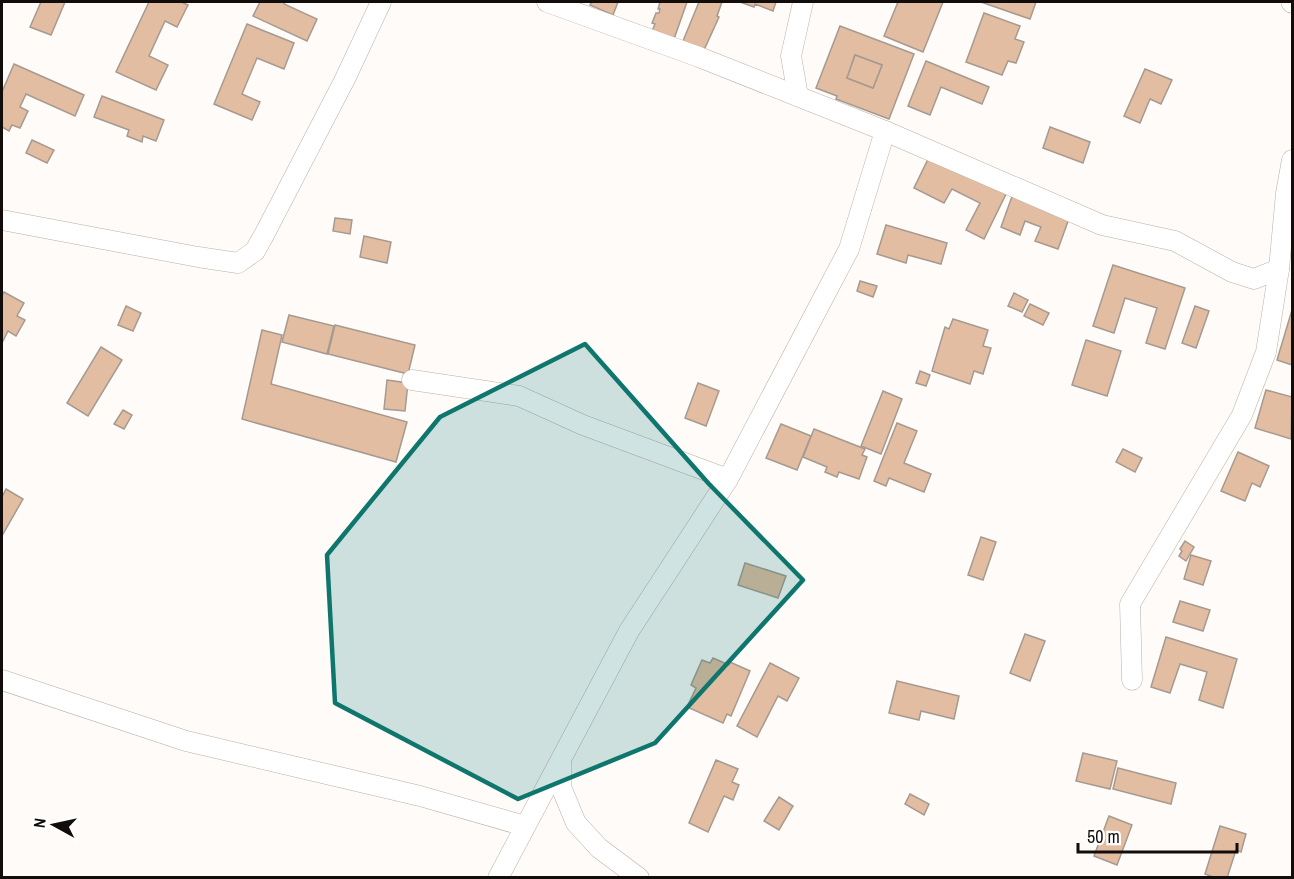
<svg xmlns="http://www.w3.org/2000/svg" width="1294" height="879" viewBox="0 0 1294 879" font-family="'Archivo Narrow',sans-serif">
  <rect width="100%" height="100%" fill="#fefbf9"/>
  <g fill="#e3bda1" stroke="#a69a90" stroke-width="1.5" fill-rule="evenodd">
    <path d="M41,2H65L51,35L30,27Z"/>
    <path d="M149,2H181L188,5L177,27L165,21L149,56L168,65L156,90L116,72Z"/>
    <path d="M260,2H285L284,4L317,19L307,41L253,16Z"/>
    <path d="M592,2H618L613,15L590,5Z"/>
    <path d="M660,2H687L674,39L652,31L655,24L652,23L656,13H659L660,9H658Z"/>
    <path d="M699,2H722L717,16L719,17L704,50L683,41Z"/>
    <path d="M740,2H776L773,11L755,4L754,7Z"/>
    <path d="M898,2H943L923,52L884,36Z"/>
    <path d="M981,2H1036L1030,19Z"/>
    <path d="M984,13L1020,26L1015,39L1024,42L1016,63L1008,61L1002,75L966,62Z"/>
    <path d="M247,24L294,43L284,69L257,58L242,94L260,102L252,120L214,104Z"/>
    <path d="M840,26L914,54L889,119L836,99L837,96L816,88ZM855,55L882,65L873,88L847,78Z"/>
    <path d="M855,55L882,65L873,88L847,78Z"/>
    <path d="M926,61L989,87L982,104L941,87L930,115L908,106Z"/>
    <path d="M14,64L84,95L75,116L26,94L20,107L28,111L20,128L12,125L9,131L2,127V92Z"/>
    <path d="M1145,69L1172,80L1161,104L1150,99L1140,123L1124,116Z"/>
    <path d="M102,96L164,120L156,141L143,136L142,142L127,136L129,130L94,117Z"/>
    <path d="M1050,127L1090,142L1083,163L1043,148Z"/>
    <path d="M32,140L54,150L47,163L26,153Z"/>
    <path d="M931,153L1007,192L984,239L966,230L980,203L952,189L944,203L914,188Z"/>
    <path d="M1014,191L1071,213L1058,249L1035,241L1041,227L1025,221L1020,235L1001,227Z"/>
    <path d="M335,218L352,220L350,234L333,231Z"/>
    <path d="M886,225L947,243L941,264L908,255L906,263L877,254Z"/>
    <path d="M364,236L391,242L387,263L360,257Z"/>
    <path d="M1113,265L1185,288L1165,349L1146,343L1157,308L1125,298L1114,333L1093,326Z"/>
    <path d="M860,281L877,286L873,297L857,291Z"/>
    <path d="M4,292L24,303L17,316L25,320L16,336L8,331L2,343V296Z"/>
    <path d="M1014,293L1028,300L1022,312L1008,306Z"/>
    <path d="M1030,304L1049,313L1043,325L1024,316Z"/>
    <path d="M126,306L141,313L133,331L118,325Z"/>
    <path d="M1195,306L1209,311L1196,348L1182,343Z"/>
    <path d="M1292,310V365L1277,360Z"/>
    <path d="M289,315L334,326L327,354L282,342Z"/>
    <path d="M953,319L988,330L983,346L991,348L983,374L974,371L970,384L932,371L945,327L949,329Z"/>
    <path d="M335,325L415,345L408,374L328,354Z"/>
    <path d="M262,330L282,335L271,384L407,422L396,462L242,419Z"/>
    <path d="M1086,340L1121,351L1107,396L1072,385Z"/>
    <path d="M101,347L122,360L88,416L67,403Z"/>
    <path d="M920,371L930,375L926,386L916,383Z"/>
    <path d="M387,380L408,383L405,411L384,409Z"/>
    <path d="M698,383L719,391L706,426L685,418Z"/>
    <path d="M1266,390L1292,397L1291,439L1255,428Z"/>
    <path d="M883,391L902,399L881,454L861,446Z"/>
    <path d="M123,410L132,415L124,429L114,424Z"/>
    <path d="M897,423L917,431L904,463L931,474L924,492L889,478L886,486L874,481Z"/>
    <path d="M781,424L811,436L797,470L766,458Z"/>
    <path d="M814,429L865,449L862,455L867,457L859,479L839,472L837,477L825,472L827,467L803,457Z"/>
    <path d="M1123,449L1142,458L1135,472L1116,462Z"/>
    <path d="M1238,452L1269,466L1260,487L1252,483L1245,501L1221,491Z"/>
    <path d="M6,489L23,499L3,534L2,533V497Z"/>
    <path d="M981,537L996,542L983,580L968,575Z"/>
    <path d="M1185,541L1194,547L1186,561L1179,556L1182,551L1180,549Z"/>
    <path d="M1191,555L1211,561L1203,585L1184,579Z"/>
    <path d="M745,563L786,576L778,598L738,585Z"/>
    <path d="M1180,601L1210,610L1203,631L1173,622Z"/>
    <path d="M1025,634L1045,641L1030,681L1010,673Z"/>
    <path d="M1166,637L1237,659L1223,708L1199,700L1207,672L1180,664L1170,693L1151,687Z"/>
    <path d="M713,658L729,665L730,662L750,671L731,716L727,714L723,723L687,707L696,688L691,685L702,660L710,663Z"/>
    <path d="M770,663L799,678L787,701L778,696L757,737L737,726Z"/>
    <path d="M897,681L959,696L954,719L921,711L919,720L889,713Z"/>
    <path d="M1083,753L1117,761L1110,789L1076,781Z"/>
    <path d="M716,760L738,769L732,782L739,785L733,800L724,796L708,832L689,823Z"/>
    <path d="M1118,768L1176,783L1171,804L1113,789Z"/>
    <path d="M910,794L929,804L924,815L905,804Z"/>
    <path d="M779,797L793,806L779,830L764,821Z"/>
    <path d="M1109,816L1132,825L1117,865L1094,856Z"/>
    <path d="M1220,826L1246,834L1241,852L1236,850L1227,878H1216L1205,874Z"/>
  </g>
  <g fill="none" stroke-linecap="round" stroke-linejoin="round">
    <g stroke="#bcafa5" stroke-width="21">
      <g id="minor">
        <path d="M547,2L699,57L885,131L1102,225L1175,241L1232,272L1254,279L1279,269"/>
        <path d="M1291,2L1292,3"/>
        <path d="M798,96L791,56L803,2"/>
        <path d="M2,220L198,257L238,263L255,251L264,235L345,79L381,2"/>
        <path d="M412,380L519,396L583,425L728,479"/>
        <path d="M2,680L186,741L420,796L525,826"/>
        <path d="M1132,680L1130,604L1242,415L1266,352L1279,269L1286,193L1292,160"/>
        <path d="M561,762V787L576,823L599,848L639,878"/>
        <path d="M498,878L629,631L728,479L849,249L885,131"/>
      </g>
    </g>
    <use href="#minor" stroke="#fff" stroke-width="20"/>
  </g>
  <path fill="#0f766e" fill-opacity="0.2" stroke="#0f766e" stroke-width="4.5" stroke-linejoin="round" d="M585,344L709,484L803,580L655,743L518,799L335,703L327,555L440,417Z"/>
  <rect width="1294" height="879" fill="none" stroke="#120d0a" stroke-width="6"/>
  <g transform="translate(54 825) rotate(278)" stroke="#ffffff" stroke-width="4.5" paint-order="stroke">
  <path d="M0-4.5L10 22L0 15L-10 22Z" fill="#120d0a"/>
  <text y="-9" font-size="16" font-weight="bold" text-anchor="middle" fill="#120d0a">N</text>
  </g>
  <path d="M1078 843v9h159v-9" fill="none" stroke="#120d0a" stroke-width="3"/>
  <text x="1087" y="843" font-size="18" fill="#120d0a" stroke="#ffffff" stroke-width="4.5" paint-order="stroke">50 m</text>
</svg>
